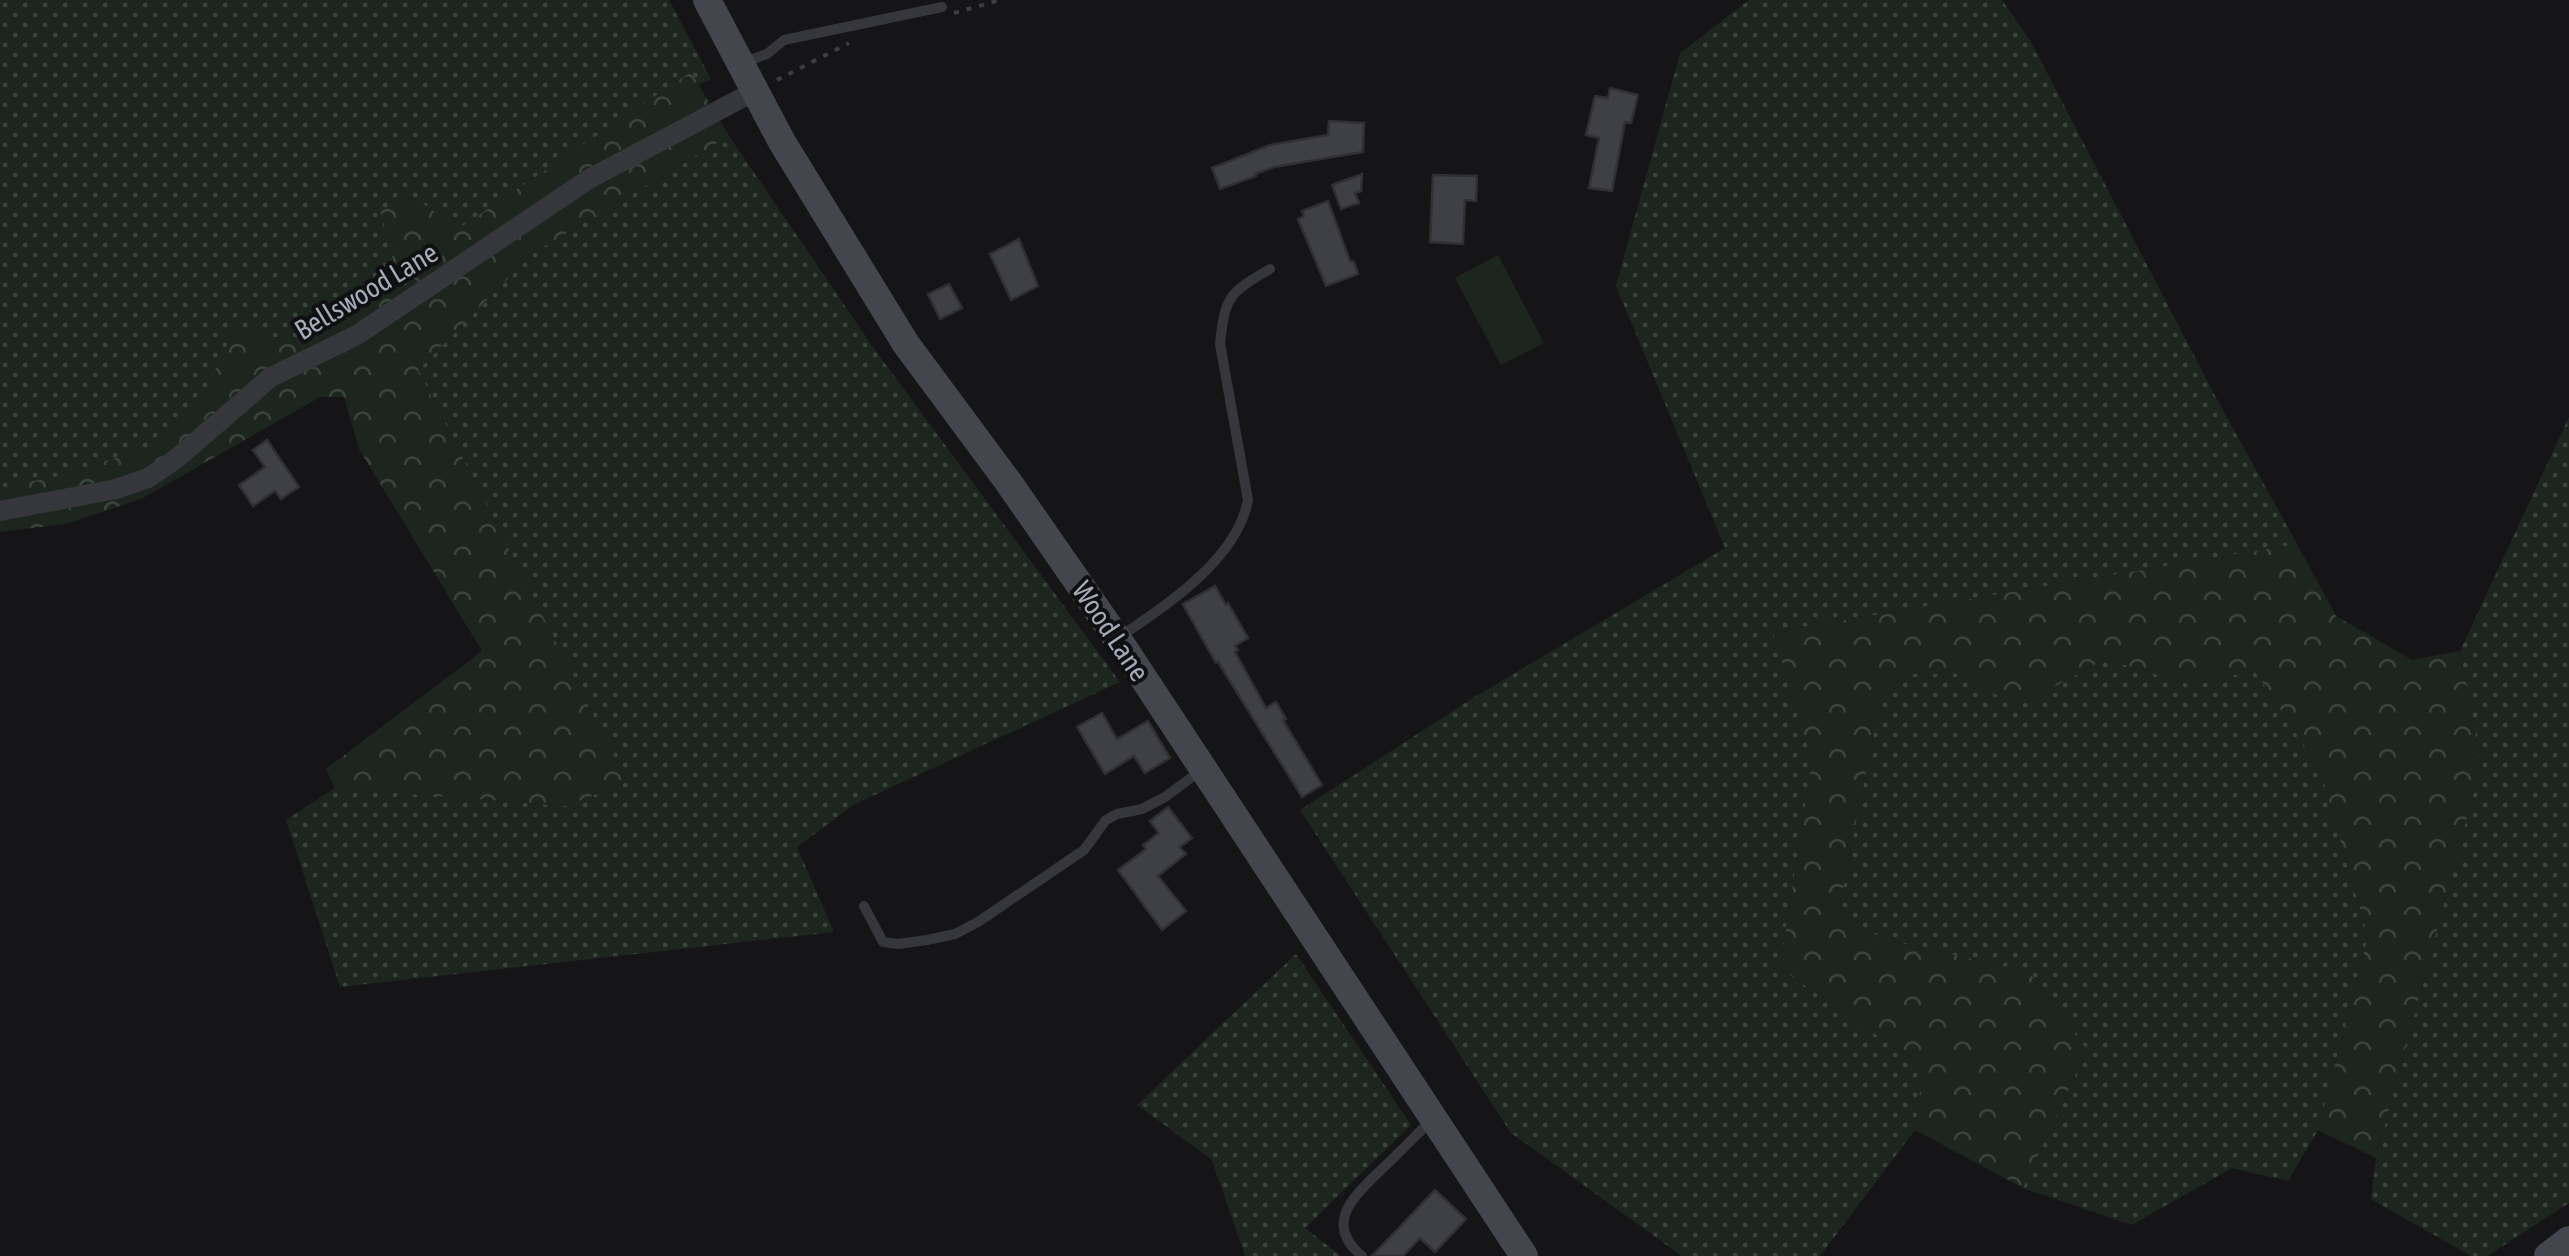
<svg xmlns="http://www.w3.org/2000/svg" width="2569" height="1256" viewBox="0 0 2569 1256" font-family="'Asap Condensed',sans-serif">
  <defs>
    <pattern id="grass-dots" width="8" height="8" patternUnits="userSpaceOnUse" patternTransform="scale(2.5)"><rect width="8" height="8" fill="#1d261e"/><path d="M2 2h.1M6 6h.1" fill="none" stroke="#3b433d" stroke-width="1.8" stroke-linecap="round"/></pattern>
    <pattern id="forest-crowns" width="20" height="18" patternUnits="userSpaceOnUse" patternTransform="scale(2.5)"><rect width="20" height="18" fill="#1d261e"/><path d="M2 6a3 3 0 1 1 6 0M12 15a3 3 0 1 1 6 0" fill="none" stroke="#3b433d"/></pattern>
  </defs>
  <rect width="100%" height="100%" fill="#151517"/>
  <g fill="url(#grass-dots)">
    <path d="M0,0H669L711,79L699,84L167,450L0,502Z"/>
    <path d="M1749,0H2002L2030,40L2213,392L2297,544L1774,632L1812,761L1780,968L1923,1067L1915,1130L1820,1256H1682L1511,1133L1300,810L1473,698L1725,548L1616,286L1680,53Z"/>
    <path d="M729,136L875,350L1120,682L855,804L797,847L834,932L340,987L286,820L335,788L566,806L627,782L418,370L533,253Z"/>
    <path d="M2569,417V1203L2487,1256H2471L2371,1199L2376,1158L2481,765L2460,651Z"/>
    <path d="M2105,659L2192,685L2254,670L2320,769L2368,937L2318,1130L2288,1181L2232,1168L2132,1225L2023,1188L2087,1050L2029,972L1883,939L1838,913L1882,692L1913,674L1955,673L2019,706Z"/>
    <path d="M1296,954L1411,1125L1305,1228L1341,1256H1245L1212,1160L1137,1105Z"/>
  </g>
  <g fill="url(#forest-crowns)">
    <path d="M691,72L729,136L533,253L418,370L627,782L566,806L335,788L326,769L482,651L359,449L344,397H320L141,499L65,524L0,532V488L58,476L163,443L209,383L236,325L297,344L395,267L380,210L414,197L458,229Z"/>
    <path d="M2297,544L2336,616L2412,660L2460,651L2481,765L2376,1158L2318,1130L2368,937L2320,769L2254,670L2192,685L2105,659L2019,706L1954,673L1913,674L1882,693L1838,912L1883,939L2029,972L2087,1050L2023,1188L1915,1130L1923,1067L1780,968L1812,761L1773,632Z"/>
  </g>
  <path fill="#1d261e" d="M1498,255L1544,343L1501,365L1455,278Z"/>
  <g fill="#3f4045" stroke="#2f2f34" stroke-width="2.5">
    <path d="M1610,88L1638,95L1631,123L1625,122L1612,191L1589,188L1599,138L1586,135L1595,96L1608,98Z"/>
    <path d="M1329,121L1364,123L1363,152L1274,167L1255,174L1256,176L1220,189L1212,168L1270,145L1328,135Z"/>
    <path d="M1362,174L1361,191L1355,193L1359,203L1341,209L1332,185Z"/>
    <path d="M1433,175L1477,176L1476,201L1465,200L1463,244L1430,242Z"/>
    <path d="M1328,201L1350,261L1354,262L1358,274L1326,286L1298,219L1304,216L1302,211Z"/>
    <path d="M1019,239L1038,286L1011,300L990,254Z"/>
    <path d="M949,284L962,308L940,319L928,294Z"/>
    <path d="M267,440L299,487L281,499L275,491L253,506L239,485L265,467L253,450Z"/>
    <path d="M1215,586L1226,605L1228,603L1248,638L1235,646L1238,650L1235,652L1266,708L1276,702L1286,719L1283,720L1322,785L1302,797L1218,662L1216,663L1185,608L1183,604Z"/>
    <path d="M1102,713L1117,739L1148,721L1170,758L1145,773L1134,756L1105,774L1077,727Z"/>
    <path d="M1168,807L1192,838L1180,847L1186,854L1158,876L1186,911L1162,930L1118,870L1146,849L1143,845L1159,833L1150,821Z"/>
    <path d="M1435,1190L1466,1219L1435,1252L1420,1238L1403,1256H1372Z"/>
  </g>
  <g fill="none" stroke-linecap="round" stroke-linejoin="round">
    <g stroke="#3c3e44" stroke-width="4" stroke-dasharray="5 8" stroke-linecap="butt">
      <path d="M954,13L1000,0"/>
      <path d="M777,80L849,43"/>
    </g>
    <g stroke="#36373d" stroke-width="10">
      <path d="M742,63L767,54L784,40L942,7"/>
      <path d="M1118,638C1165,606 1237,560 1248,500L1220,344C1225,296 1229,293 1270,269"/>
      <path d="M864,906L883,942L898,944L927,940L955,934L978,922L1084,850L1106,820L1117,814L1142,809L1165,797L1203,769"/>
      <path d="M1362,1256C1320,1221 1359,1192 1386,1165C1402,1150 1417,1134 1433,1119"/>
    </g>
    <path stroke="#36373d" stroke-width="20" d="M0,511L116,489L148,478L176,459L271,377L357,335L589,179L755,91"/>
    <g stroke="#44464d" stroke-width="28">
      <path d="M707,0L782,142L906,344L1009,483L1125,650L1524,1256"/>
      <path d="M2548,1256L2569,1240"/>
    </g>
  </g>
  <g text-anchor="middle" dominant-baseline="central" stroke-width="8" stroke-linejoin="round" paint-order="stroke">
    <g font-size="28" fill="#a6abb9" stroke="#101012">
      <text transform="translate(366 291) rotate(-31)">Bellswood Lane</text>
      <text transform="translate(1111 631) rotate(56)">Wood Lane</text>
    </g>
  </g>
</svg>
